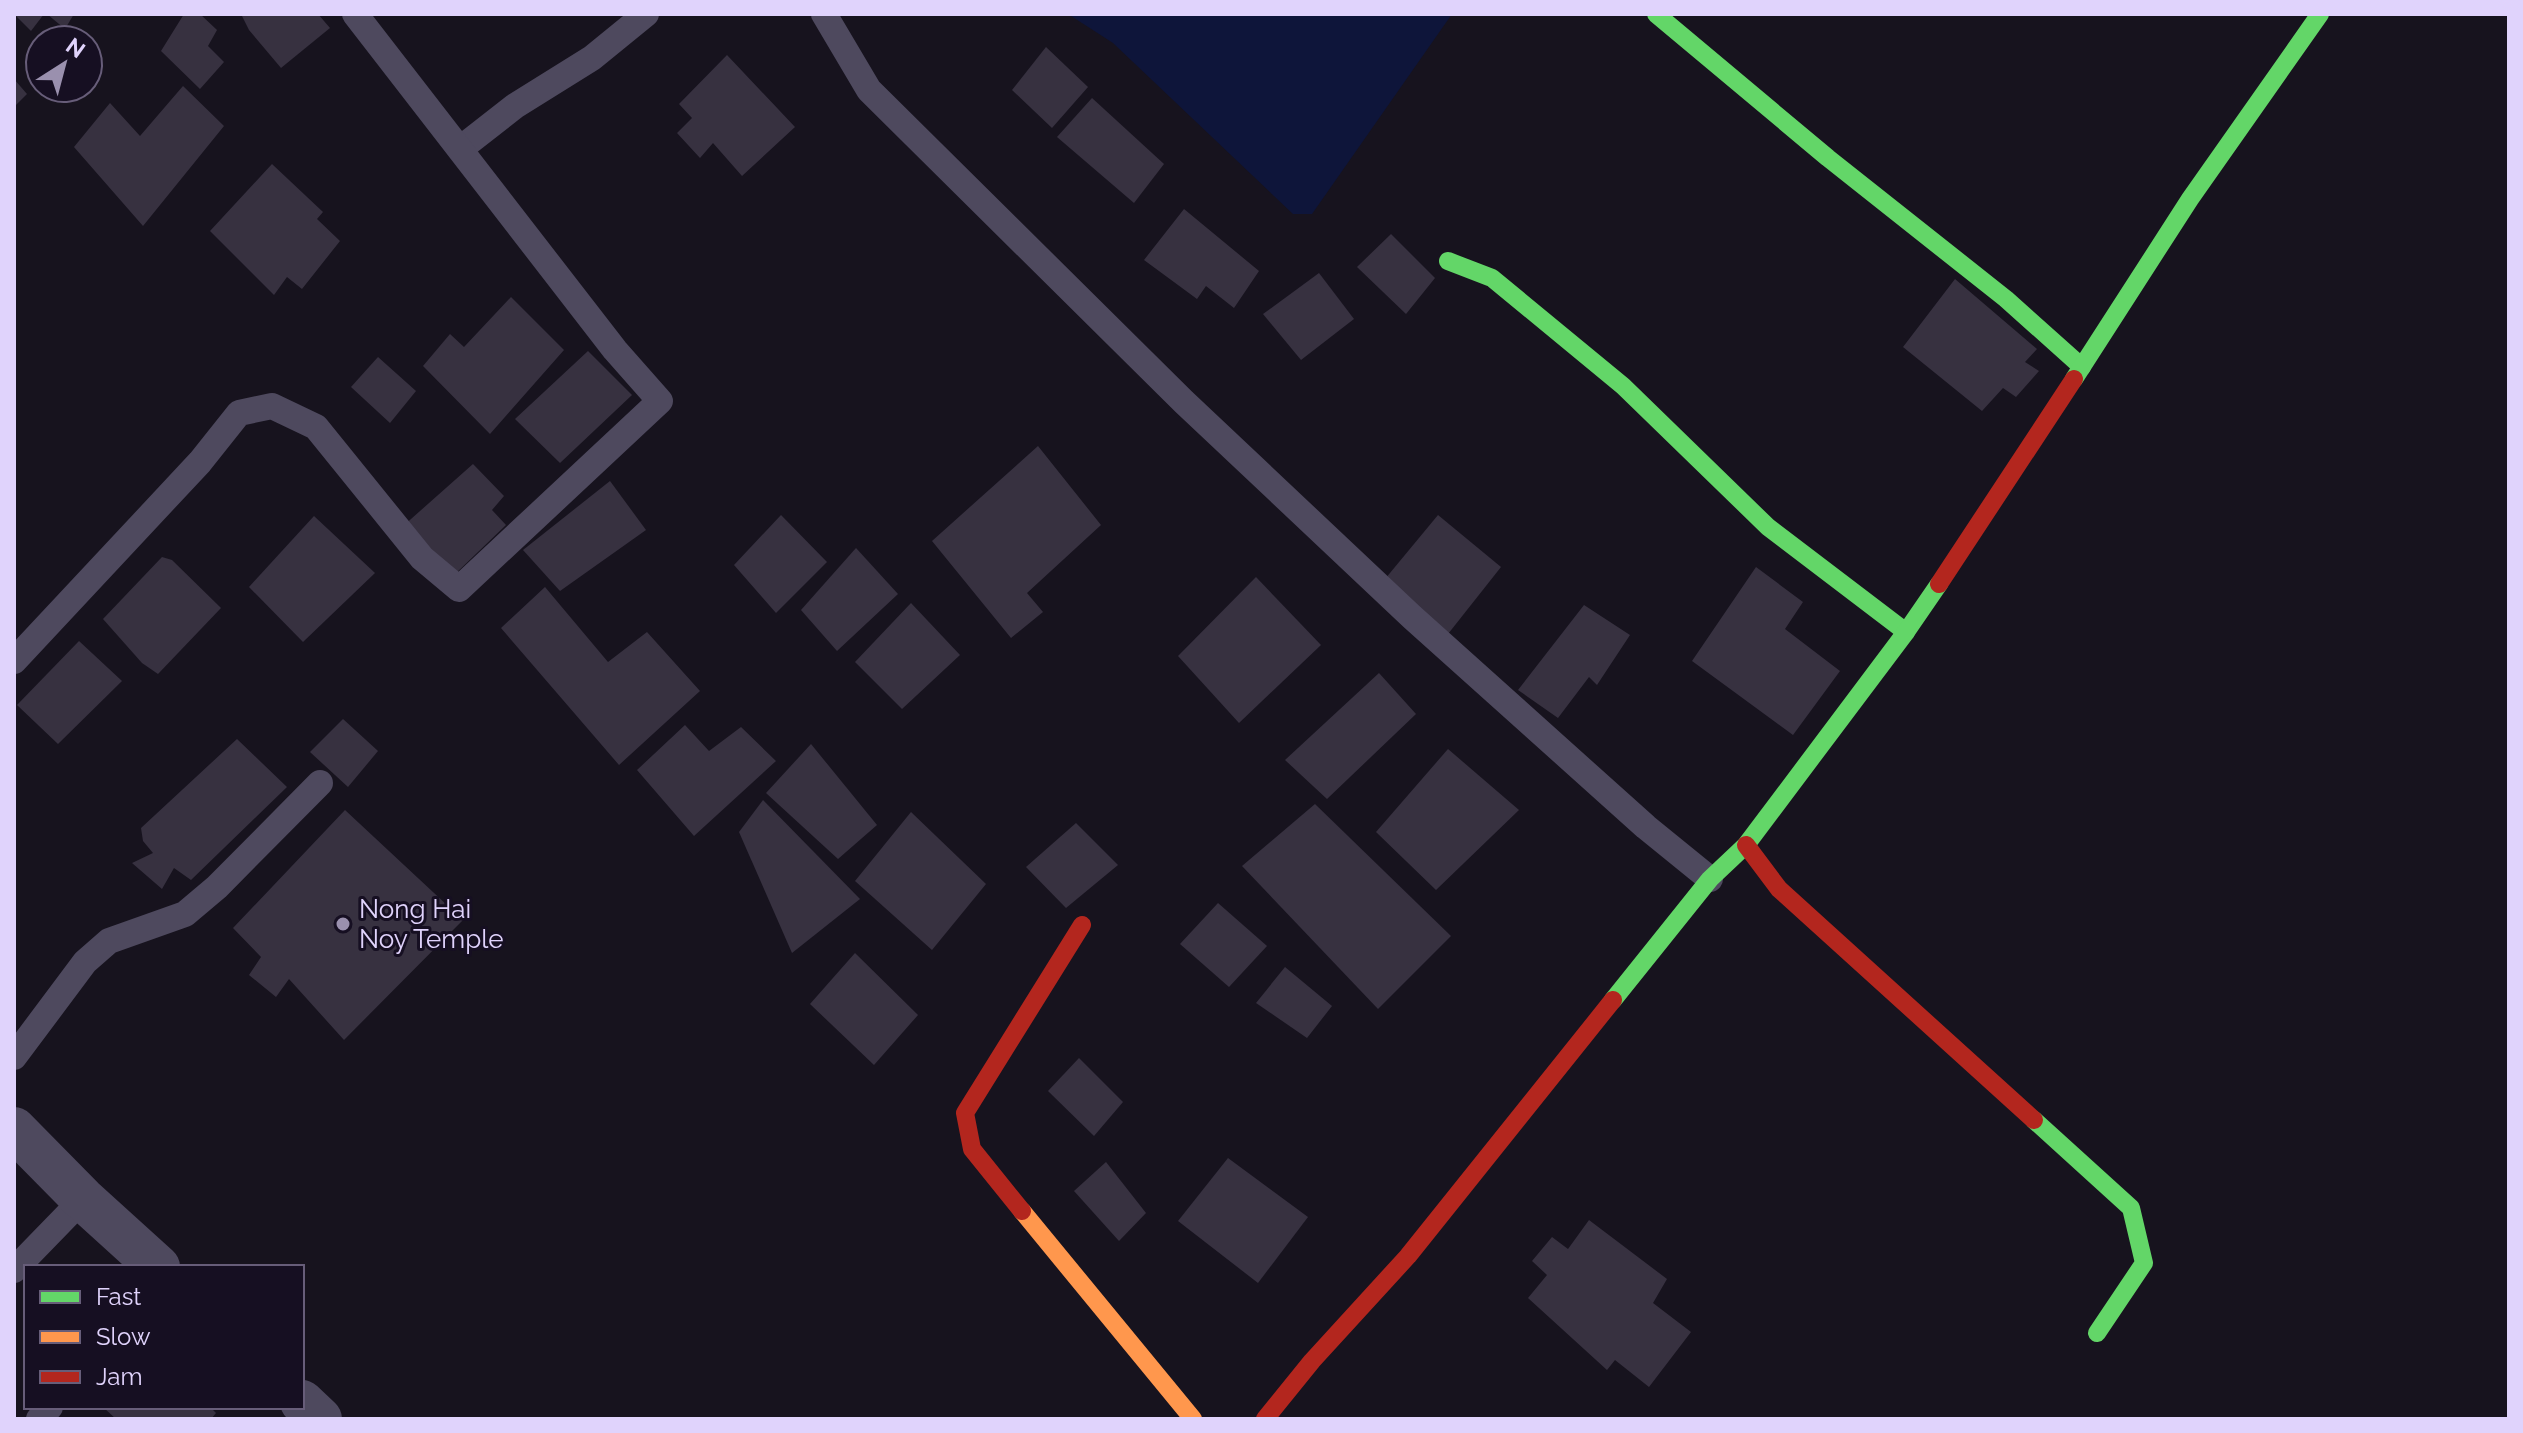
<svg xmlns="http://www.w3.org/2000/svg" width="2523" height="1433" viewBox="0 0 2523 1433" font-family="Raleway,sans-serif">
  <rect width="100%" height="100%" fill="#17131e"/>
  <path fill="#0e153a" d="M1068,14H1452L1312,214H1293L1113,43Z"/>
  <g fill="#373140">
    <path d="M14,14H44L31,31Z"/>
    <path d="M47,14H74L65,29Z"/>
    <path d="M184,14H200L217,30L208,46L224,62L200,89L161,51Z"/>
    <path d="M241,14H318L330,28L281,68L249,30Z"/>
    <path d="M1046,47L1088,87L1052,128L1012,90Z"/>
    <path d="M727,55L795,127L742,176L713,143L700,158L677,133L692,118L679,104Z"/>
    <path d="M14,79L27,94L14,107Z"/>
    <path d="M183,86L224,126L143,226L74,147L110,103L140,136Z"/>
    <path d="M1092,98L1164,164L1134,203L1057,137Z"/>
    <path d="M272,164L323,212L317,219L340,241L302,289L287,277L274,295L210,231Z"/>
    <path d="M1184,209L1259,271L1234,308L1206,286L1197,299L1144,260Z"/>
    <path d="M1391,234L1435,278L1406,314L1357,267Z"/>
    <path d="M1319,273L1354,319L1301,360L1263,314Z"/>
    <path d="M1955,279L2037,349L2025,362L2039,371L2016,397L2003,388L1982,411L1903,347Z"/>
    <path d="M511,297L564,350L490,434L423,366L450,334L464,347Z"/>
    <path d="M588,351L632,395L560,463L515,419Z"/>
    <path d="M378,357L416,391L390,423L351,387Z"/>
    <path d="M1038,446L1101,525L1027,593L1043,612L1011,638L932,541Z"/>
    <path d="M473,464L504,496L492,510L506,525L452,577L402,527Z"/>
    <path d="M610,481L646,530L560,591L523,550Z"/>
    <path d="M781,515L827,562L776,613L734,565Z"/>
    <path d="M1438,515L1501,567L1448,634L1385,579Z"/>
    <path d="M314,516L375,573L303,642L249,587Z"/>
    <path d="M856,548L898,594L837,651L801,610Z"/>
    <path d="M162,557L172,560L221,608L158,674L142,663L103,619Z"/>
    <path d="M1756,567L1803,602L1785,629L1840,671L1793,735L1692,661Z"/>
    <path d="M1256,577L1321,645L1239,723L1178,656Z"/>
    <path d="M545,587L608,662L647,632L700,691L619,765L501,628Z"/>
    <path d="M911,603L960,655L902,709L855,662Z"/>
    <path d="M1584,605L1630,635L1597,685L1589,677L1558,718L1518,690Z"/>
    <path d="M79,641L122,681L58,744L17,705Z"/>
    <path d="M1379,673L1416,714L1327,799L1285,760Z"/>
    <path d="M343,719L378,751L348,787L310,752Z"/>
    <path d="M685,725L709,751L741,727L776,761L694,836L637,770Z"/>
    <path d="M237,739L287,787L191,880L174,868L162,889L132,863L153,853L143,841L141,828Z"/>
    <path d="M811,744L877,825L838,859L766,793Z"/>
    <path d="M1448,749L1519,810L1436,890L1376,832Z"/>
    <path d="M763,800L860,899L792,953L739,832Z"/>
    <path d="M1315,804L1451,936L1378,1009L1242,866Z"/>
    <path d="M345,810L463,920L344,1040L289,979L276,997L249,975L261,957L233,928Z"/>
    <path d="M911,812L986,884L932,950L855,881Z"/>
    <path d="M1076,823L1118,865L1066,908L1026,867Z"/>
    <path d="M1218,903L1267,946L1229,987L1180,944Z"/>
    <path d="M855,953L918,1015L874,1065L810,1004Z"/>
    <path d="M1285,967L1332,1006L1307,1038L1256,1003Z"/>
    <path d="M1079,1058L1123,1102L1094,1136L1048,1091Z"/>
    <path d="M1228,1158L1308,1217L1258,1283L1178,1221Z"/>
    <path d="M1106,1162L1146,1213L1119,1241L1074,1191Z"/>
    <path d="M1589,1220L1667,1279L1653,1303L1691,1332L1649,1387L1615,1360L1607,1370L1528,1298L1547,1275L1532,1261L1552,1237L1568,1249Z"/>
    <path d="M103,1407H210L216,1413L211,1419H116Z"/>
  </g>
  <g fill="none" stroke-linecap="round" stroke-linejoin="round">
    <g stroke="#4e495e" stroke-width="26">
      <path d="M824,14L869,90L1184,402L1412,617L1646,827L1710,879"/>
      <path d="M460,149L515,106L592,58L646,14"/>
      <path d="M14,661L200,462L239,413L272,406L316,427L422,558L459,589L660,401L615,350L355,14"/>
      <path d="M14,1057L85,962L109,941L185,914L217,887L320,783"/>
      <path d="M14,1270L83,1199"/>
      <path d="M39,1419L50,1407"/>
    </g>
    <g stroke="#4e495e" stroke-width="44">
      <path d="M14,1129L83,1199L158,1267"/>
      <path d="M302,1402L320,1419"/>
    </g>
    <g stroke="#63d668" stroke-width="18">
      <path d="M1656,14L1828,158L2006,299L2082,367"/>
      <path d="M1448,261L1492,278L1623,386L1768,527L1906,632"/>
      <path d="M2074,379L2190,199L2320,14"/>
      <path d="M1613,1000L1710,879L1746,845L1906,632L1939,584"/>
      <path d="M2034,1120L2131,1208L2144,1263L2097,1333"/>
    </g>
    <path stroke="#ff974d" stroke-width="18" d="M1022,1211L1193,1419"/>
    <g stroke="#b3261e" stroke-width="18">
      <path d="M1939,584L2074,379"/>
      <path d="M1746,845L1779,889L2034,1120"/>
      <path d="M1022,1211L972,1149L965,1113L1082,925"/>
      <path d="M1265,1419L1312,1361L1408,1256L1613,1000"/>
    </g>
  </g>
  <circle fill="#9a90ae" stroke="#160f22" stroke-width="3" cx="343" cy="924" r="8"/>
  <g text-anchor="middle" dominant-baseline="central" stroke-width="6" stroke-linejoin="round" paint-order="stroke">
    <g font-size="26" fill="#e0d3fc" stroke="#160f22" text-anchor="start">
      <text x="359" y="909">Nong Hai<tspan x="359" dy="30">Noy Temple</tspan></text>
    </g>
  </g>
  <rect width="2523" height="1433" fill="none" stroke="#e0d3fc" stroke-width="32"/>
  <rect x="24" y="1265" width="280" height="144" fill="#160f22" stroke="#675d79" stroke-width="2"/>
  <rect x="40" y="1291" width="40" height="12" fill="#63d668" stroke="#675d79" stroke-width="2"/>
  <text x="96" y="1305" font-size="24" fill="#e0d3fc">Fast</text>
  <rect x="40" y="1331" width="40" height="12" fill="#ff974d" stroke="#675d79" stroke-width="2"/>
  <text x="96" y="1345" font-size="24" fill="#e0d3fc">Slow</text>
  <rect x="40" y="1371" width="40" height="12" fill="#b3261e" stroke="#675d79" stroke-width="2"/>
  <text x="96" y="1385" font-size="24" fill="#e0d3fc">Jam</text>
  <g transform="translate(64 64) rotate(36)"><circle r="38" fill="#160f22" stroke="#675d79" stroke-width="2"/>
  <path d="M0-6L14 30L0 20L-14 30Z" fill="#9a90ae"/>
  <text y="-12" font-size="22" font-weight="bold" text-anchor="middle" fill="#e0d3fc">N</text>
  </g>
</svg>
